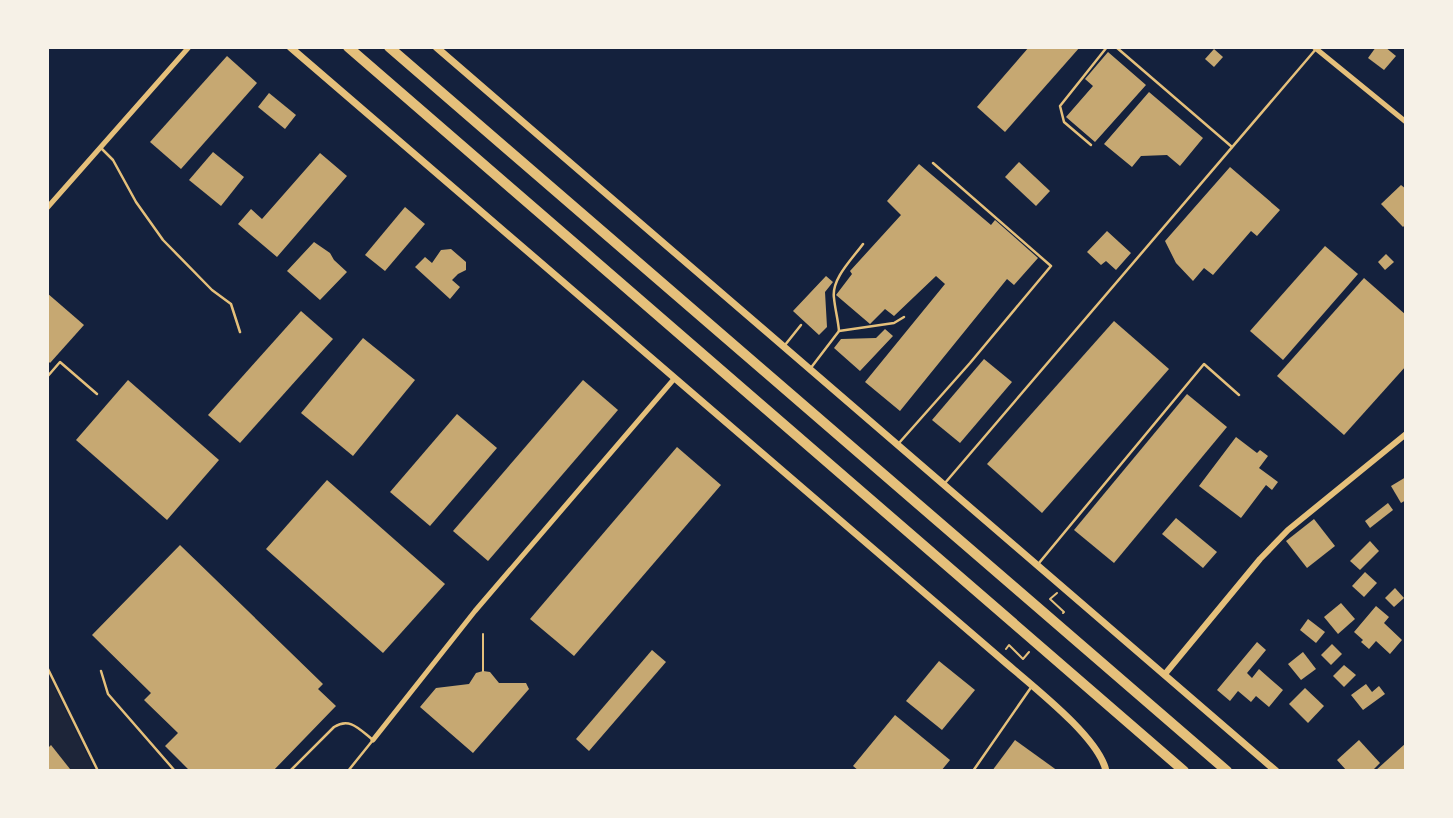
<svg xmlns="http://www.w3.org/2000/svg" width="1453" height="818" viewBox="0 0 1453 818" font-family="Quicksand,sans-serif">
  <rect width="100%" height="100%" fill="#14213d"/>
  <path fill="#1d2539" d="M47,672L95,771H47Z"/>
  <g fill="#c6a872">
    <path d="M1029,47H1080L1005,132L977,107Z"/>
    <path d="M1376,47H1385L1396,56L1384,70L1368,58Z"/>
    <path d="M1214,49L1223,57L1214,67L1205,59Z"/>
    <path d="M1108,52L1146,85L1095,142L1066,117L1093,86L1085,79Z"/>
    <path d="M227,56L257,83L181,169L150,142Z"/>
    <path d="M1149,92L1203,138L1180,166L1167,155L1141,156L1132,167L1104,144Z"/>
    <path d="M269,93L296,115L285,129L258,107Z"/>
    <path d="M213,152L244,177L221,206L189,180Z"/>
    <path d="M320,153L347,176L277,257L238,224L251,209L262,219Z"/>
    <path d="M1019,162L1050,191L1036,206L1005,177Z"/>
    <path d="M919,164L991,225L995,220L1038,258L1014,285L1007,279L900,411L865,382L945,284L936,276L894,316L885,309L870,324L836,295L852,274L850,271L901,215L887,201Z"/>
    <path d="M1230,167L1280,210L1257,236L1251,231L1213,275L1204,268L1193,281L1176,263L1165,241Z"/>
    <path d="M1401,185L1406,189V224L1403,227L1381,204Z"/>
    <path d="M405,207L425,224L385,271L365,255Z"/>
    <path d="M1107,231L1131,253L1116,270L1106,261L1101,265L1087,252Z"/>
    <path d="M314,242L330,253L334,260L347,272L320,300L287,271Z"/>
    <path d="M1325,246L1358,274L1283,360L1250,331Z"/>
    <path d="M451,249L466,262V270L458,274L452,280L460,287L450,299L415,267L425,257L432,263L441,250Z"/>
    <path d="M1386,254L1394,262L1385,270L1378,262Z"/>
    <path d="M826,276L833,282L825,292L827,327L819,335L793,311Z"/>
    <path d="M1364,278L1406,315V366L1344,435L1277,376Z"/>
    <path d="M47,293L84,325L50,363L47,360Z"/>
    <path d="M301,311L333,339L240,443L208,415Z"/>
    <path d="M1114,321L1169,369L1042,513L987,464Z"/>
    <path d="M885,329L893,336L860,371L834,348L841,339L876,338Z"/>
    <path d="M363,338L415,380L353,456L301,413Z"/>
    <path d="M984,359L1012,382L960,443L932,420Z"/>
    <path d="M128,380L219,460L167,520L76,440Z"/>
    <path d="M583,380L618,410L488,561L453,531Z"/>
    <path d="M1187,394L1227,427L1114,563L1074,530Z"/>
    <path d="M457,414L497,448L430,526L390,492Z"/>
    <path d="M1236,437L1257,453L1260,450L1268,456L1259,468L1278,482L1272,490L1266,485L1241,518L1199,486Z"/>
    <path d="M677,447L721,485L574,656L530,619Z"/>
    <path d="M1406,477V500L1401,503L1391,486Z"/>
    <path d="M327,480L445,584L383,653L266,549Z"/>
    <path d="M1388,503L1393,510L1370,528L1365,521Z"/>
    <path d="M1176,518L1217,552L1203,568L1162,534Z"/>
    <path d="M1314,519L1335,546L1307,568L1286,541Z"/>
    <path d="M1370,541L1379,551L1360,570L1350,561Z"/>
    <path d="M180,545L323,684L318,689L336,706L273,771H190L165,746L178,733L144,700L151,693L92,635Z"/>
    <path d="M1365,572L1377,583L1364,597L1352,586Z"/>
    <path d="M1395,588L1404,598L1394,607L1385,598Z"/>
    <path d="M1341,603L1355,619L1338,634L1324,617Z"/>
    <path d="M1376,606L1389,617L1384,623L1402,640L1390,654L1376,641L1369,649L1361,642L1363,640L1354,632Z"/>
    <path d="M1308,619L1325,632L1316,643L1300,630Z"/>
    <path d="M1257,642L1266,650L1247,673L1252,678L1259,669L1283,690L1269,707L1256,696L1251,702L1238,691L1230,701L1217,690Z"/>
    <path d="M1332,644L1342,654L1331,665L1321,655Z"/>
    <path d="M652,650L666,662L589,751L576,739Z"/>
    <path d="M1303,652L1316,669L1301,680L1288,664Z"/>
    <path d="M939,661L975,690L942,730L906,701Z"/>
    <path d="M1344,665L1356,675L1344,687L1333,676Z"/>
    <path d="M483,671L490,672L499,683H526L529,689L473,753L420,707L436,688L469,684L476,673Z"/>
    <path d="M1366,684L1372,692L1379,686L1385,694L1363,710L1351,695Z"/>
    <path d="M1305,688L1324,706L1308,723L1289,704Z"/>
    <path d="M895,715L950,760L941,771H859L853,766Z"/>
    <path d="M1015,740L1058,771H992Z"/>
    <path d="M1359,740L1380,763L1372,771H1347L1337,760Z"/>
    <path d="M1406,743V771H1375Z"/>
    <path d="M51,745L70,769L47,771V749Z"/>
  </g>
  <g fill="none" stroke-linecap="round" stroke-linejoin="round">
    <g stroke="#e5c07b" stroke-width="2">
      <path d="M1057,593L1050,599L1064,612L1063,613"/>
      <path d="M483,634V671"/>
      <path d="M1006,649L1009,645L1023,659L1029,652"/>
    </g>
    <g stroke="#e5c07b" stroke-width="2.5">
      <path d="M1116,47L1232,147"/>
      <path d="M1091,145L1064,122L1060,106L1107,47"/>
      <path d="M101,148L113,160L136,202L163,240L212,290L231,304L240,332"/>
      <path d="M839,331C838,319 835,309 834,298C831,279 853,258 863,244"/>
      <path d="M785,345L801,325"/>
      <path d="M810,369L839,331L894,323L904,317"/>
      <path d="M47,377L60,362L97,394"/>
      <path d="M899,443L970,363L1051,266L933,163"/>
      <path d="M945,483L1316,49"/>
      <path d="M1039,563L1204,364L1239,395"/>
      <path d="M47,667L98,771"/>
      <path d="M101,671L108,694L175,771"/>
      <path d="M290,771L334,727C350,717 359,729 373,740L348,771"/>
      <path d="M973,771L1032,686"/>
    </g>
    <g stroke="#e5c07b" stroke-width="5">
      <path d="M1314,47L1406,122"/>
      <path d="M47,208L189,47"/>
      <path d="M373,740L475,611L674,379"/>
    </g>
    <path stroke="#e5c07b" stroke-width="6" d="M1165,674L1260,559L1288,530L1406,434"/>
    <g stroke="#e5c07b" stroke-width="7">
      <path d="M290,47L999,657C1027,682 1099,736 1106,771"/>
      <path d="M436,47L1276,771"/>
    </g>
    <g stroke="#e5c07b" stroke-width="10">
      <path d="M348,47L1184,771"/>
      <path d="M389,47L1227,771"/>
    </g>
  </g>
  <rect width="1453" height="818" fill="none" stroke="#f6f1e7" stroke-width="98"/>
</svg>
